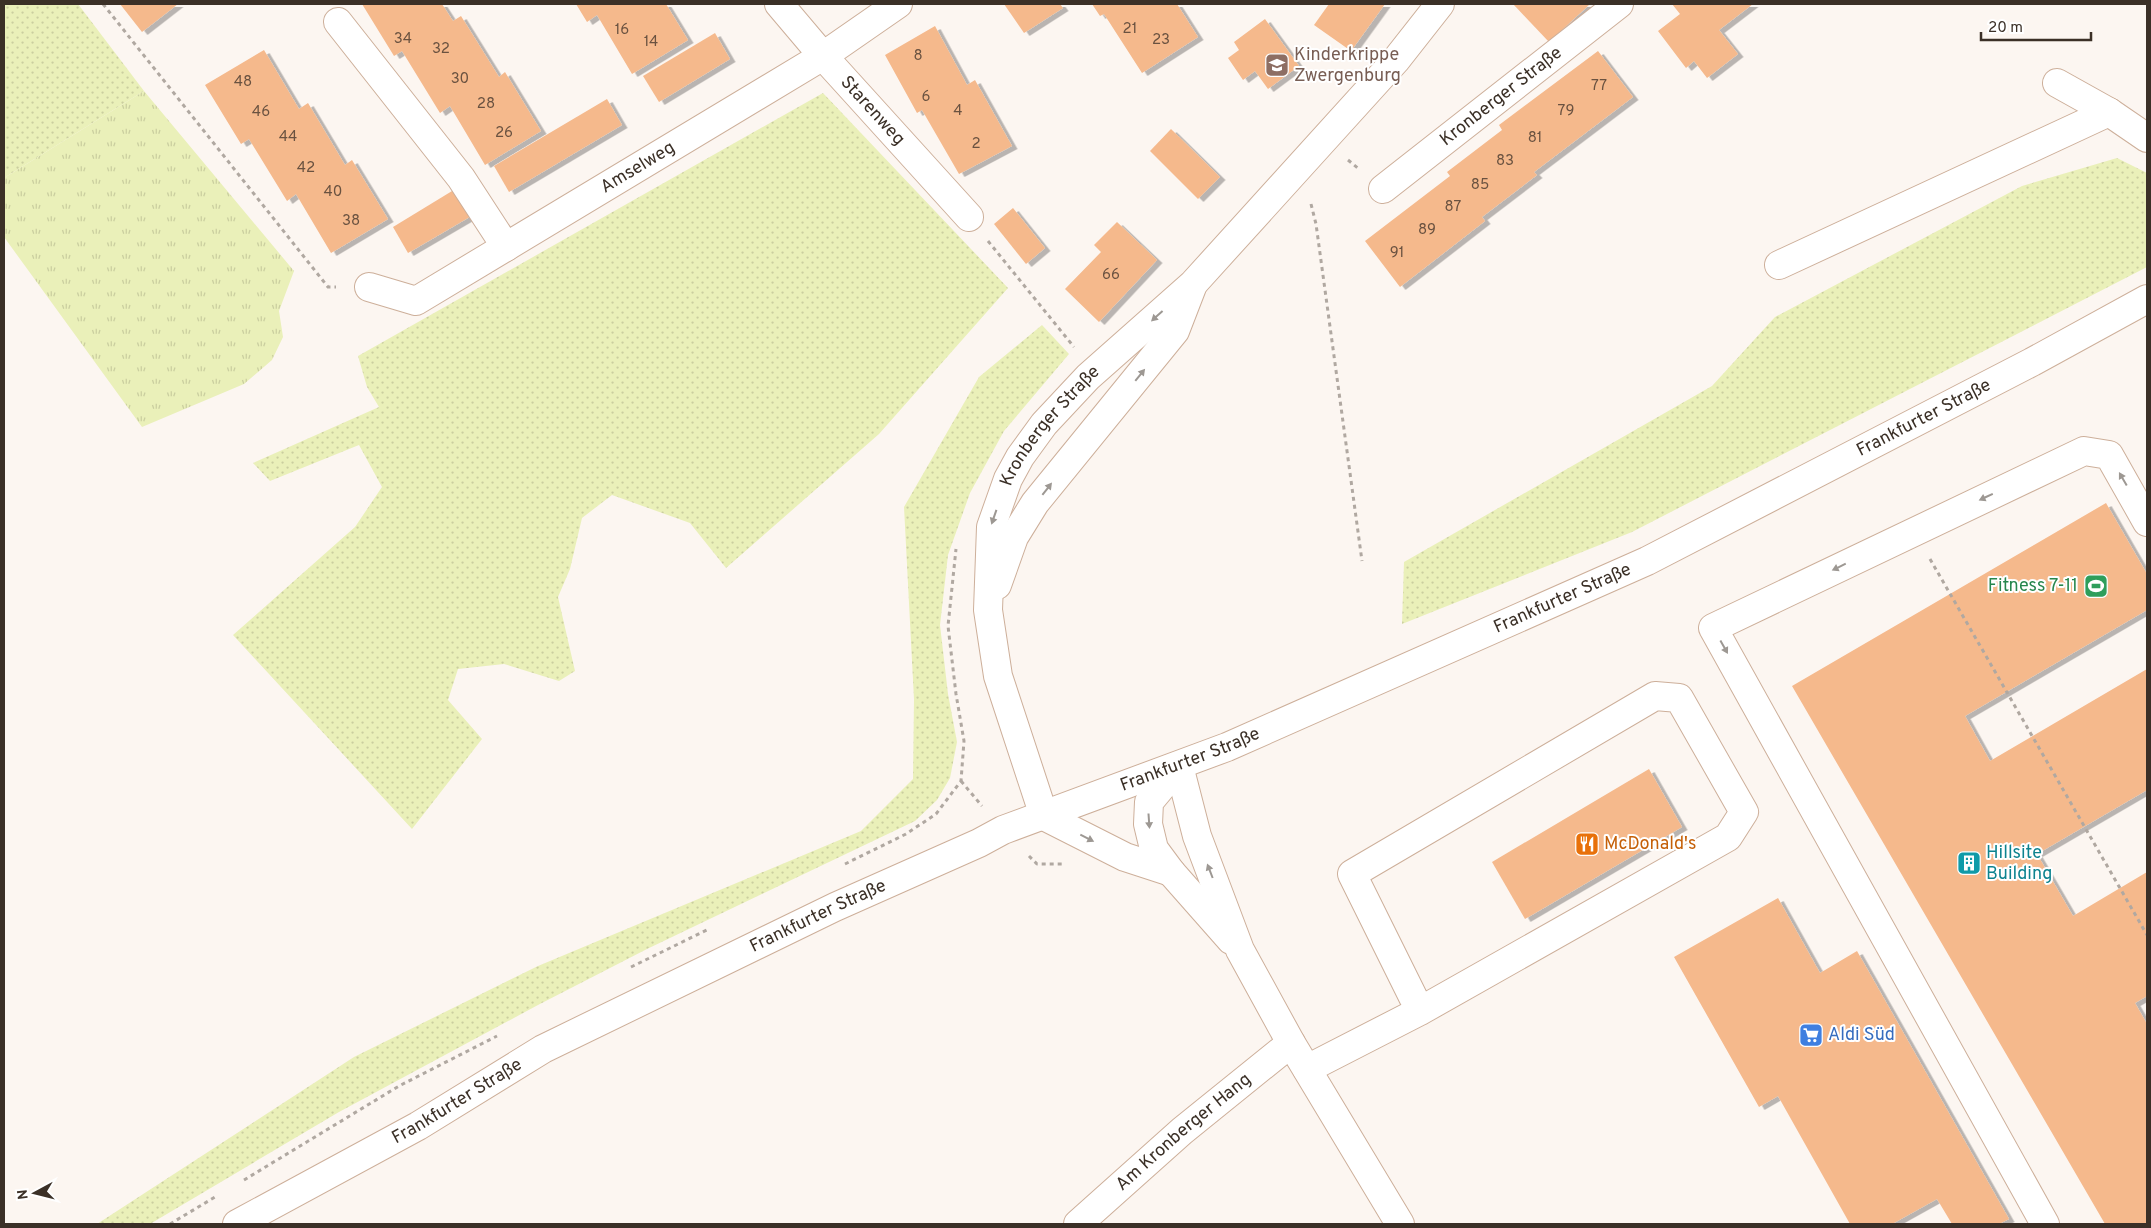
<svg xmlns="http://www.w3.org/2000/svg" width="2151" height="1228" viewBox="0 0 2151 1228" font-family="Overpass,sans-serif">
  <defs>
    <pattern id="grass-dots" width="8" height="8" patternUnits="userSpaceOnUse" patternTransform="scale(1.25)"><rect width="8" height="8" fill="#eaf0b9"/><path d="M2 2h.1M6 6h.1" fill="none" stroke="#cace9f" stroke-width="1.8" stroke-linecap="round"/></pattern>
    <pattern id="park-tufts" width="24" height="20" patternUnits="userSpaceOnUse" patternTransform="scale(1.25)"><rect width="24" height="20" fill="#eaf0b9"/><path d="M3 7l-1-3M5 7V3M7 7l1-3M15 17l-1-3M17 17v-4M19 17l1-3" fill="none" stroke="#cace9f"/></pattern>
    <filter id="shadow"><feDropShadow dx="5.5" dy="3" stdDeviation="0" flood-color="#0004"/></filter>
  </defs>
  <rect width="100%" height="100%" fill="#fcf6f1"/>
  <g fill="url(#grass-dots)">
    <path d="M4,4H78L144,91L4,178Z"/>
    <path d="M823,93L1008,288L879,434L726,568L690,523L612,495L582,518L570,569L558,597L575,671L559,681L504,664L458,669L448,700L482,739L412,829L233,635L355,527L382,487L359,445L270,481L253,463L379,407L367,387L358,356Z"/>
    <path d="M2117,158L2147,173V267L1632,532L1402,624L1404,562L1712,386L1775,317L2022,186Z"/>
    <path d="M1042,325L1069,354L1004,431L970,493L948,555L940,625L948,694L957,742L950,778L937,800L915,821L647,949L538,1005L339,1112L150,1224H97L354,1057L538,966L861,831L913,779L914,699L904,507L979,377Z"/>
  </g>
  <path fill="url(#park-tufts)" d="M144,91L294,271L279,311L283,337L272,360L244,384L142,427L4,237V178Z"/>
  <g fill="#f5b98c" filter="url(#shadow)">
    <path d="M120,4H178L142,32Z"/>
    <path d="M362,4H442L453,21L461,16L499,77L505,72L541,131L485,165L450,106L440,113L402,51L394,56Z"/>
    <path d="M576,4H666L688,40L632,74L597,15L587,22Z"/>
    <path d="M1004,4H1060L1063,8L1024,33Z"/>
    <path d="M1092,4H1177L1198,37L1142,73L1104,14L1100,16Z"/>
    <path d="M1329,4H1385L1351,51L1314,25Z"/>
    <path d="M1513,4H1590L1549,42Z"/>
    <path d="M1672,4H1753L1719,30L1738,54L1707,78L1694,61L1686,68L1658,31L1680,14Z"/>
    <path d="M1265,19L1299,66L1268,89L1255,71L1243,80L1228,58L1239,50L1234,42Z"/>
    <path d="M935,26L967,85L975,80L1012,146L959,174L922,110L917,113L885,55Z"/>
    <path d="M715,33L730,59L659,102L643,76Z"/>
    <path d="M264,50L299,109L308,103L345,165L352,160L388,219L331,253L296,194L287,201L249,139L241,144L205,85Z"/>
    <path d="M1598,51L1633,97L1534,172L1537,175L1482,217L1485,221L1400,287L1365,241L1450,176L1447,172L1502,130L1499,125Z"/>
    <path d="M607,99L622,125L509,192L494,166Z"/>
    <path d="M1171,129L1220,177L1198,199L1150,151Z"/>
    <path d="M457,188L473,215L408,253L393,227Z"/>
    <path d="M1013,208L1045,248L1026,264L994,224Z"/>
    <path d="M1117,222L1157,260L1099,322L1065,289L1101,252L1094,245Z"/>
    <path d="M2106,503L2147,574V610L1965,716L1990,761L2147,669V790L2037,854L2073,916L2147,872V996L2135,1003L2147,1024V1224H2105L1792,686Z"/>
    <path d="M1649,769L1682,827L1525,919L1492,862Z"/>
    <path d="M1778,898L1820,973L1857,951L2009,1219L1999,1224H1952L1937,1199L1892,1224H1850L1778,1096L1759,1107L1674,957Z"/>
  </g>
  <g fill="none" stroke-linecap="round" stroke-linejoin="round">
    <g stroke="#cdaf9a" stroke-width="30">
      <g id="minor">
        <path id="s1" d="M779,4L823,56L969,217"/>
        <path d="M338,22L461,178L506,247"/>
        <path d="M2057,83L2109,112L2147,138"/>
        <path id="s2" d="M1383,189L1619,4"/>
        <path d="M1779,265L2109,112"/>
        <path id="s3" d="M369,287L416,301L823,56L898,4"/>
        <path d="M997,585L1014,537L1035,503L1175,331L1192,287"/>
        <path d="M1179,766L1197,836L1240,950L1291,1043L1400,1224"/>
        <path d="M1179,766L1149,802L1148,824L1154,849L1171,872L1231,940"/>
        <path id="s4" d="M1171,872L1125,857L1044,816L998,676L988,610L991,527L1008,479L1020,457L1044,424L1088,377L1193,284L1396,60L1440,4"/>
        <path d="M1307,1069L1420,1011L1728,837L1744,812L1679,698L1655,696L1352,874L1420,1011"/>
        <path id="s5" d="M1078,1224L1182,1131L1291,1043"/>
        <path d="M2045,1224L1713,628L2084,451L2109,455L2147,522"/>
      </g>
    </g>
    <g stroke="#cdaf9a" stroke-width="30">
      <g id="major">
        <path id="s6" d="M237,1224L418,1126L543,1049L835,907L979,843L1003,830L1227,747L1647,561L2032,362L2147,299"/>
      </g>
    </g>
    <g stroke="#b0a8a1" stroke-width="3" stroke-dasharray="4 4" stroke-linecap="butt">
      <path d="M103,4L328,287H336"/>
      <path d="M1348,160L1359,169"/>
      <path d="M1311,204L1316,224L1362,561"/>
      <path d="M988,241L1074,347"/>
      <path d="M1930,559L2147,935"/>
      <path d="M961,781L982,806"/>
      <path d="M1029,856L1037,864H1064"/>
      <path d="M845,864L906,834L936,814L961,781L964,741L956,694L948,626L956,549"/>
      <path d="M631,967L709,929"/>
      <path d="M244,1180L399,1086L497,1036"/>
      <path d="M170,1224L215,1197"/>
    </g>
    <use href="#minor" stroke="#fff" stroke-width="28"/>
    <use href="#major" stroke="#fff" stroke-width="28"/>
  </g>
  <defs><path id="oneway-solid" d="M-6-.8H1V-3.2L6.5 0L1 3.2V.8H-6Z" transform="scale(1.25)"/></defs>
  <g fill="#9d9893">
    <use href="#oneway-solid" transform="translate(1157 316) rotate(138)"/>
    <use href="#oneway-solid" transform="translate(1140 375) rotate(-51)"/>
    <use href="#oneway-solid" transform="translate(2123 479) rotate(-120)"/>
    <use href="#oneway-solid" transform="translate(1047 489) rotate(-52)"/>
    <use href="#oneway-solid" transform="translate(1986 497) rotate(155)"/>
    <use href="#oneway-solid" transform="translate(994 517) rotate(109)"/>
    <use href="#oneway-solid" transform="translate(1839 567) rotate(154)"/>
    <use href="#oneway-solid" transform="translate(1724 647) rotate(61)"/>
    <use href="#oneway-solid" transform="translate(1149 821) rotate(86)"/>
    <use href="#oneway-solid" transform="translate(1087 838) rotate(27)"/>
    <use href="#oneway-solid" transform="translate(1210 871) rotate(-111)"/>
  </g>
  <defs>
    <g id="school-square" transform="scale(1.25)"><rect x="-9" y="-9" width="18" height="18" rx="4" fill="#8d6e63" stroke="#fff"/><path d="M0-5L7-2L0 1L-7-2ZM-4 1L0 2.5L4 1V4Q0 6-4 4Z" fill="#fff"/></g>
    <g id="stadium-square" transform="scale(1.25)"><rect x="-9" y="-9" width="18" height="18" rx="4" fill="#2e9e5b" stroke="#fff"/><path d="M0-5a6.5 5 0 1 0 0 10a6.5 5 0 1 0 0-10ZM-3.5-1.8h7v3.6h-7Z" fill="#fff"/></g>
    <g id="restaurant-square" transform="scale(1.25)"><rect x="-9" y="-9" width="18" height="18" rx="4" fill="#e8710a" stroke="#fff"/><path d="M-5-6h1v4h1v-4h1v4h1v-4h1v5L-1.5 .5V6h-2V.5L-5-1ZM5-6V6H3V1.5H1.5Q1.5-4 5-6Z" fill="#fff"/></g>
    <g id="building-square" transform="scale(1.25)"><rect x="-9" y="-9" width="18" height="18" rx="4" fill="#0f9aa8" stroke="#fff"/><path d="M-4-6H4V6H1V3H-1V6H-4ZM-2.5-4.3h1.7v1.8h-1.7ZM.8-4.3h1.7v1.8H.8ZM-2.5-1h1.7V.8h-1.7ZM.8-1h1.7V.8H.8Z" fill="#fff"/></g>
    <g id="supermarket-square" transform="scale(1.25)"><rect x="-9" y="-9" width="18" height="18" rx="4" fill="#3f7fe0" stroke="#fff"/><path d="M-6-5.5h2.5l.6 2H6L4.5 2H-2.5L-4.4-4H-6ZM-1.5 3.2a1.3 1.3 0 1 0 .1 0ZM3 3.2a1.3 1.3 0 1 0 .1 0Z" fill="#fff"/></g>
  </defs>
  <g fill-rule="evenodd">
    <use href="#school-square" x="1277" y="65"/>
    <use href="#stadium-square" x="2096" y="586"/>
    <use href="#restaurant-square" x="1587" y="844"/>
    <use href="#building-square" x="1969" y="863"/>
    <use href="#supermarket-square" x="1811" y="1035"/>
  </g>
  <g text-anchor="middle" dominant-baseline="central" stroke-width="4" stroke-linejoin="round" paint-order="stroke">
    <g font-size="15" fill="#6a5240">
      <text x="1130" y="29">21</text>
      <text x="622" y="30">16</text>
      <text x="403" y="39">34</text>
      <text x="1161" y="40">23</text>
      <text x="651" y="42">14</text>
      <text x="441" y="49">32</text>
      <text x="918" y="56">8</text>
      <text x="460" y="79">30</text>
      <text x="243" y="82">48</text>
      <text x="1599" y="86">77</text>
      <text x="926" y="97">6</text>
      <text x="486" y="104">28</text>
      <text x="958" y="111">4</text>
      <text x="1566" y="111">79</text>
      <text x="261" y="112">46</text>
      <text x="504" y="133">26</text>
      <text x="288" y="137">44</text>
      <text x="1535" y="138">81</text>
      <text x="976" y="144">2</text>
      <text x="1505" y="161">83</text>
      <text x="306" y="168">42</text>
      <text x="1480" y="185">85</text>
      <text x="333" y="192">40</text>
      <text x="1453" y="207">87</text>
      <text x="351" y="221">38</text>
      <text x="1427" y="230">89</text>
      <text x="1397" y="253">91</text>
      <text x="1111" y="275">66</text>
    </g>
    <g font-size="18" fill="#785e54" stroke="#fff" text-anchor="start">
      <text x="1294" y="55">Kinderkrippe<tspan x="1294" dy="21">Zwergenburg</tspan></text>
    </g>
    <g font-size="18" fill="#3b3027" stroke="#fff">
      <text stroke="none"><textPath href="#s2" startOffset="150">Kronberger Straße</textPath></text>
      <text stroke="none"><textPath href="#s1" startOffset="142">Starenweg</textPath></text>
      <text stroke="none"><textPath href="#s3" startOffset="308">Amselweg</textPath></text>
      <text stroke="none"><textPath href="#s6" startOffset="1872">Frankfurter Straße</textPath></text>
      <text stroke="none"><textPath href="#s4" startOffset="555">Kronberger Straße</textPath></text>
      <text stroke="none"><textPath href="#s6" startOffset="1468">Frankfurter Straße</textPath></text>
      <text stroke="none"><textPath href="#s6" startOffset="1062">Frankfurter Straße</textPath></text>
      <text stroke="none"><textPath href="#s6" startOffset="658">Frankfurter Straße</textPath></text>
      <text stroke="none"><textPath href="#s6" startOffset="252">Frankfurter Straße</textPath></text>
      <text stroke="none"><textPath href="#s5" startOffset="140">Am Kronberger Hang</textPath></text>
    </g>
    <g font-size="18" fill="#27864d" stroke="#fff" text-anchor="end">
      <text x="2078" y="586">Fitness 7-11</text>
    </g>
    <g font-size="18" fill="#c56008" stroke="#fff" text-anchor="start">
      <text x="1604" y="844">McDonald's</text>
    </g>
    <g font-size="18" fill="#0d838f" stroke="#fff" text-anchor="start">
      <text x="1986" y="853">Hillsite<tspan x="1986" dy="21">Building</tspan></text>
    </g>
    <g font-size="18" fill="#366cbe" stroke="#fff" text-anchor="start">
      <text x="1828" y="1035">Aldi Süd</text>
    </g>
  </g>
  <rect width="2151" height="1228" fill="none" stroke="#3b3027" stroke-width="10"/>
  <g transform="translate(35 1193) rotate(263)" stroke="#ffffff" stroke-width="4" paint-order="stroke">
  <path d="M0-4L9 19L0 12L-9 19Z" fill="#3b3027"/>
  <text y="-8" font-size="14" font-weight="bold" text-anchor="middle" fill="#3b3027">N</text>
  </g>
  <path d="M1981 32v8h110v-8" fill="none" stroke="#3b3027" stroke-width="2.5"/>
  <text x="1988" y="32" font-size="15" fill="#3b3027" stroke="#ffffff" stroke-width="4" paint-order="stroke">20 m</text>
</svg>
